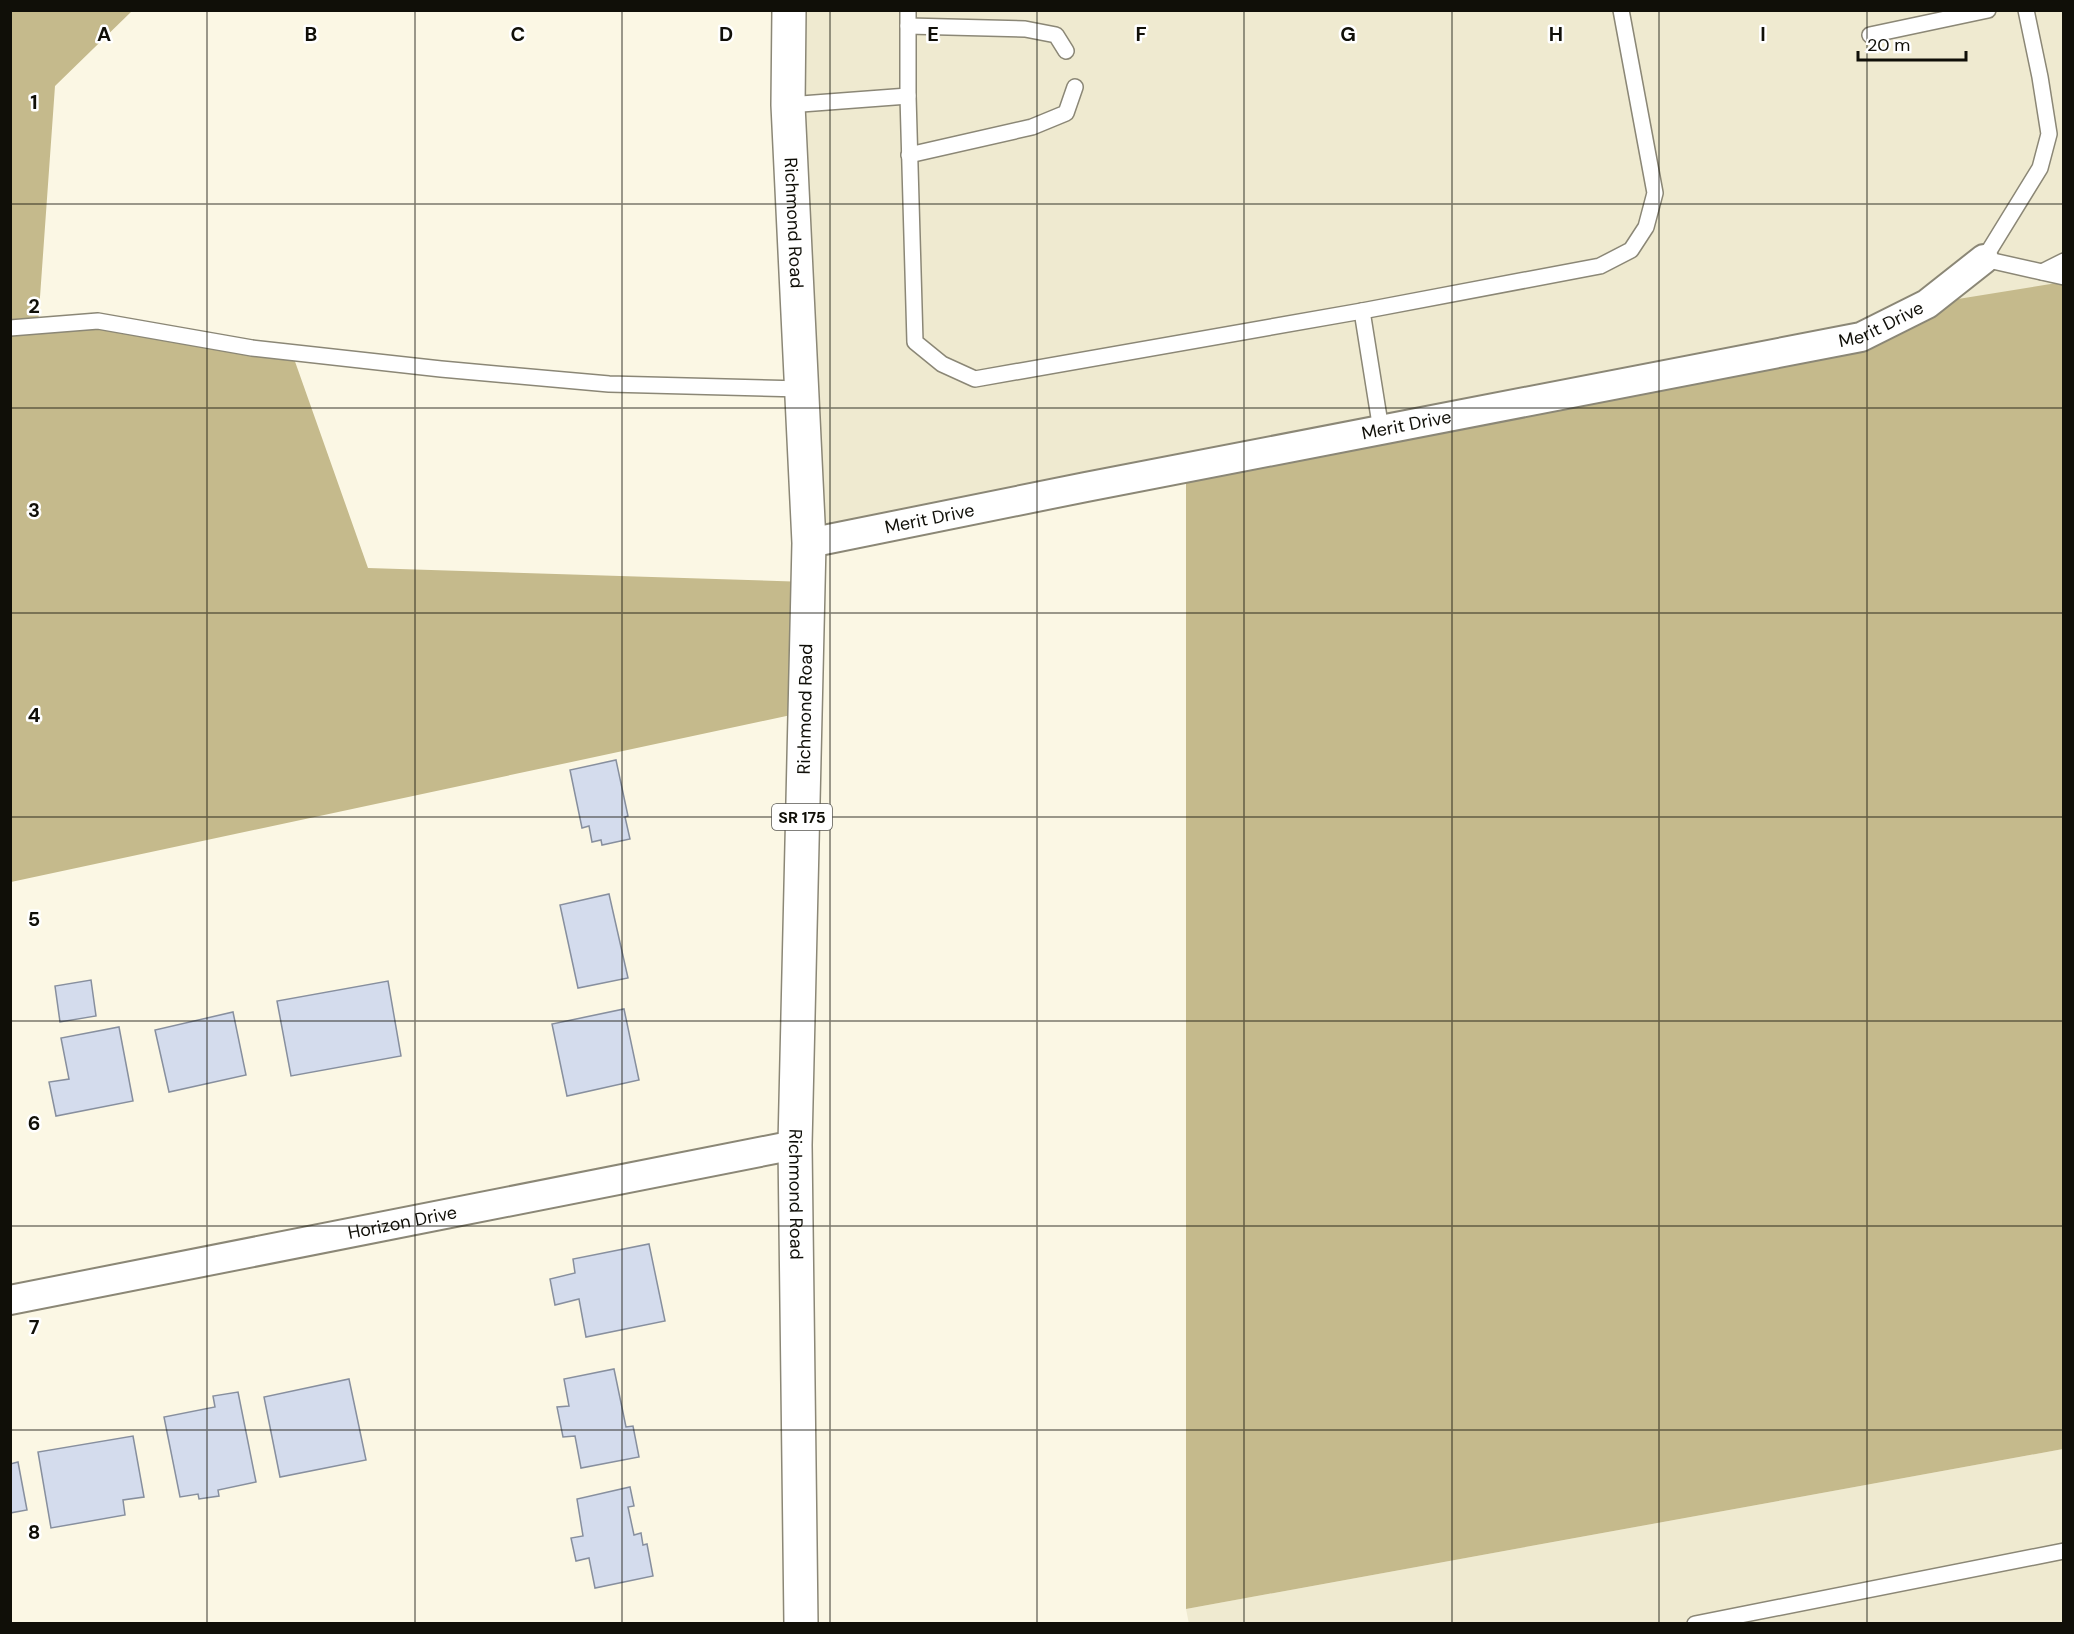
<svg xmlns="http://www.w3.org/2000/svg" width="2074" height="1634" viewBox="0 0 2074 1634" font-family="'DM Sans',sans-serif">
  <rect width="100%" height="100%" fill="#fbf7e4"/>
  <g fill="#efead0">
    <path d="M789,11H2063V290L809,543Z"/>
    <path d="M2063,1449V1623L1189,1624L1186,1609Z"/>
  </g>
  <g fill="#c5ba8c">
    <path d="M10,11H132L55,86L38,325L98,321L292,353L368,568L808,582L805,712L11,882Z"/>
    <path d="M2063,282V1449L1186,1609V467L1861,337L1927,304Z"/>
  </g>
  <g fill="#d4dced" stroke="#878f9e" stroke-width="1.5">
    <path d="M616,760L628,816L625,817L630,839L602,845L601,840L592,842L589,826L582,828L570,770Z"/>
    <path d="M609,894L628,978L578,988L560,905Z"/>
    <path d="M91,980L96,1016L60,1022L55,986Z"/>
    <path d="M388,981L401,1056L291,1076L277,1001Z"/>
    <path d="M624,1009L639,1080L567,1096L552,1024Z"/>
    <path d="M233,1012L246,1075L169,1092L155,1030Z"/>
    <path d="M119,1027L133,1101L56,1116L49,1082L69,1079L61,1038Z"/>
    <path d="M649,1244L665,1321L586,1337L579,1299L555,1305L550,1279L575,1273L573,1259Z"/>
    <path d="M614,1369L626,1427L633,1426L639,1457L581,1468L575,1436L563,1437L557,1407L569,1406L564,1379Z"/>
    <path d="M349,1379L366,1460L280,1477L264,1397Z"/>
    <path d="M238,1392L256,1482L218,1490L219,1496L199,1499L198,1494L180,1497L164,1417L215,1407L213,1396Z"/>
    <path d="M133,1436L144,1497L123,1500L125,1515L51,1528L38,1452Z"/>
    <path d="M18,1462L27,1510L10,1513V1464Z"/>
    <path d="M630,1487L634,1506L628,1507L634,1535L641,1533L643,1545L647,1544L653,1576L595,1588L589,1558L576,1561L571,1538L583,1536L577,1499Z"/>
  </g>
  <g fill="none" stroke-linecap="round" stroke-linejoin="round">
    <g stroke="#8b8776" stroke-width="18">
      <g id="lane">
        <path d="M908,10V96L915,342L942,364L975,379L1362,311L1600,266L1631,250L1646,227L1655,193L1621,10"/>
        <path d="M2026,10L2040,77L2049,134L2040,168L1984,259L2064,277"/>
        <path d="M908,26L1025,29L1056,35L1066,51"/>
        <path d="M1870,35L1988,10"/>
        <path d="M788,105L908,96"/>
        <path d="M909,155L1032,127L1066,113L1075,87"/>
        <path d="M2042,272L2064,261"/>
        <path d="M1362,311L1381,430"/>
        <path d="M10,328L98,321L252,348L441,369L609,384L802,389"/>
        <path d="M1695,1624L2064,1551"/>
      </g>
    </g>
    <g stroke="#8b8776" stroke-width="32">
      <g id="street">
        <path id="s1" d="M809,543L1086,487L1861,337L1927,304L1984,259"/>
        <path id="s2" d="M10,1300L795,1145"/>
      </g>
    </g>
    <g stroke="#8b8776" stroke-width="36">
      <g id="primary">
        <path id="s3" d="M789,10L788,105L809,543L795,1145L801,1624"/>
      </g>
    </g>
    <use href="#lane" stroke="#fff" stroke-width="15"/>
    <use href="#street" stroke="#fff" stroke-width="28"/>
    <use href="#primary" stroke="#fff" stroke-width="33"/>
  </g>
  <path fill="none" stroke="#100f08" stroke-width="1.5" stroke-opacity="0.55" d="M207,10V1624M415,10V1624M622,10V1624M830,10V1624M1037,10V1624M1244,10V1624M1452,10V1624M1659,10V1624M1867,10V1624M10,204H2064M10,408H2064M10,613H2064M10,817H2064M10,1021H2064M10,1226H2064M10,1430H2064"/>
  <g text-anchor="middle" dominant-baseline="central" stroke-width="5" stroke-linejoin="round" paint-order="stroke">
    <rect fill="#fff" stroke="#585752" stroke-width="1.5" x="772" y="804" width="60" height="26" rx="4.5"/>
    <g font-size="16" font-weight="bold" fill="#100f08">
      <text x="802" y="817">SR 175</text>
    </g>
    <g font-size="18" fill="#100f08" stroke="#fff">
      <text stroke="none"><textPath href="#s3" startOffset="213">Richmond Road</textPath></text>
      <text stroke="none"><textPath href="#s1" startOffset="1095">Merit Drive</textPath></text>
      <text stroke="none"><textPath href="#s1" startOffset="609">Merit Drive</textPath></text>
      <text stroke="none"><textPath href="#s1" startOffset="123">Merit Drive</textPath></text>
      <text transform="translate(805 709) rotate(-89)">Richmond Road</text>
      <text stroke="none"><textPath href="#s3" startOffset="1185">Richmond Road</textPath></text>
      <text stroke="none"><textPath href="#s2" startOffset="400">Horizon Drive</textPath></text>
    </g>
  </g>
  <g font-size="20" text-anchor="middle" font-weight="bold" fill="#100f08" stroke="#fff" stroke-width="5" stroke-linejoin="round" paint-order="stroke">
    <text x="104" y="41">A</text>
    <text x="311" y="41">B</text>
    <text x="518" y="41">C</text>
    <text x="726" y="41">D</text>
    <text x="933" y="41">E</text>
    <text x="1141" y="41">F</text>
    <text x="1348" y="41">G</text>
    <text x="1556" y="41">H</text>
    <text x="1763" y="41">I</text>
    <text x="34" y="109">1</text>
    <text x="34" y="313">2</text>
    <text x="34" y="517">3</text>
    <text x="34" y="722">4</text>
    <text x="34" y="926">5</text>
    <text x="34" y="1130">6</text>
    <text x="34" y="1334">7</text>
    <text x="34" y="1539">8</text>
  </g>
  <rect width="2074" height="1634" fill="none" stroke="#100f08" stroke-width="24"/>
  <path d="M1858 51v9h108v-9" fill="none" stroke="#100f08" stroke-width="3"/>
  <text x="1867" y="51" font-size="18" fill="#100f08" stroke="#ffffff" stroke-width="4.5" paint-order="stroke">20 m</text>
</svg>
